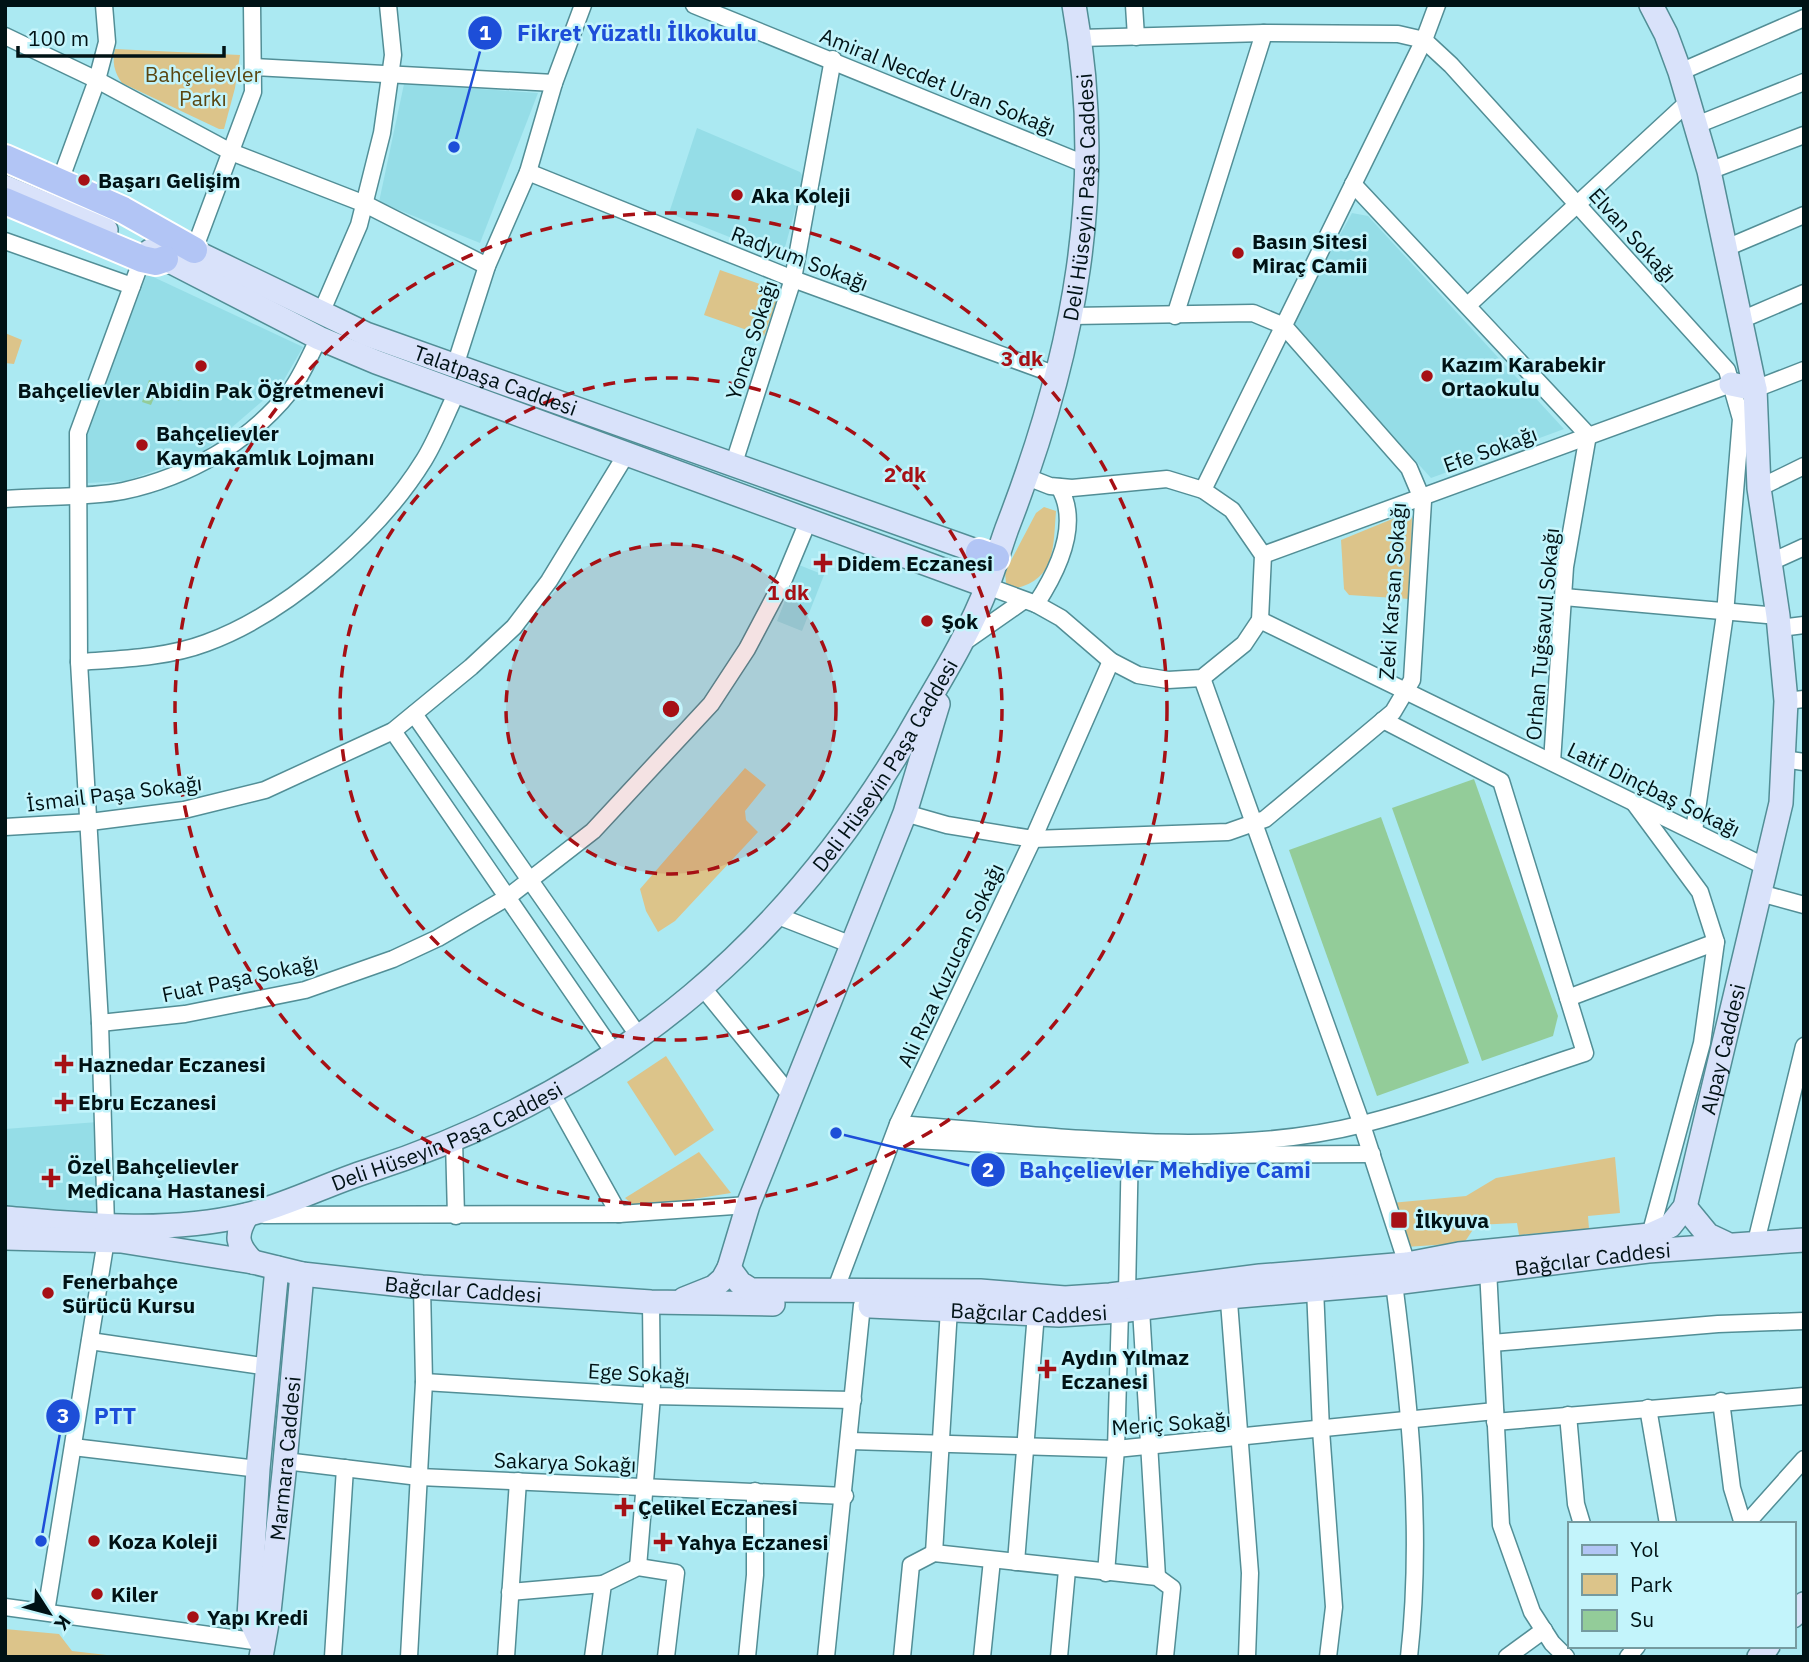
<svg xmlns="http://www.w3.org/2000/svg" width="1809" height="1662" viewBox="0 0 1809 1662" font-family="'IBM Plex Sans',sans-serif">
  <rect width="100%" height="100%" fill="#abe9f2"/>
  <g fill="#95dde7">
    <path d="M404,84L538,93L480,243L379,202Z"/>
    <path d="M697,128L800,172L804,178L782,258L669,213Z"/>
    <path d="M1352,213L1368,216L1564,429L1431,478L1291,324Z"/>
    <path d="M147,274L303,347L281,385L201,454L126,481L88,483L86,432Z"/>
    <path d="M799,565L824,575L802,631L777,621Z"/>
    <path d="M98,1122L103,1215L5,1211V1129Z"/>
  </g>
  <g fill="#dcc48a">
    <path d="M115,49L240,55L235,88L224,129H219L122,83C114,72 112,62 115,49Z"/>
    <path d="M720,270L780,291L764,336L704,315Z"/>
    <path d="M5,333L22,340L14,364L5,363Z"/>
    <path d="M1044,507L1056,511C1053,548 1056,581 1012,589L1006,583L1005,572L1036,513Z"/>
    <path d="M1402,515H1412L1410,599L1349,595L1344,589L1341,540Z"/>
    <path d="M745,768L766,785L745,811L746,820L758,832L675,921L658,932L646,911L640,889Z"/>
    <path d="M666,1056L714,1130L675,1156L627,1082Z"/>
    <path d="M699,1152L731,1193L637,1208L625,1198Z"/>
    <path d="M1615,1157L1620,1213L1588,1216L1589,1229L1519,1235L1517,1223L1476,1225L1464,1243L1406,1247L1391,1203L1466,1196L1496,1178Z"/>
    <path d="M5,1629L59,1634L72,1651L124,1657H5Z"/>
  </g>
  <g fill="#93cc99">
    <path d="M149,380L182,391L179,401L156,393L151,405L142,402Z"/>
    <path d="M1474,779L1558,1016L1553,1036L1482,1061L1392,808Z"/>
    <path d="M1381,817L1469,1063L1377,1096L1289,850Z"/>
  </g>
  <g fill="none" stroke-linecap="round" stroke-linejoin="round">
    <g stroke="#528e96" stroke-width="19">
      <g id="street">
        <path d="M694,5L1087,165"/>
        <path d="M1134,5L1136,37"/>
        <path d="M5,36L97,80L231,152L365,204L487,266"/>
        <path d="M1080,38L1264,33L1398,34L1424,40L1451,65L1727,370L1741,419L1725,614L1694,831"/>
        <path d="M253,67L554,83"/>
        <path d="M1680,72L1804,18"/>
        <path d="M1694,126L1804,82"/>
        <path d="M1709,171L1804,135"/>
        <path d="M528,172L793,279L1059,376"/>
        <path d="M60,181L97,80L107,42L104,5"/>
        <path d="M1353,184L1588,435L1565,567L1552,762"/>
        <path d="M5,241L132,286"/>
        <path d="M1726,248L1804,215"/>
        <path d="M194,250L253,92L252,5"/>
        <path d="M1468,305L1687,103"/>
        <path d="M321,313L359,225L382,133L393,55L388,5"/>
        <path d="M1175,316L1264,33"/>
        <path d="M1741,320L1804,293"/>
        <path d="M455,366L487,266L528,172L554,83L583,5"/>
        <path d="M1755,389L1804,370"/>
        <path d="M733,466L793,279L833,59"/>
        <path d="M1759,488L1804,466"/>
        <path d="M1203,490L1424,40L1437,5"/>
        <path d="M5,499C41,496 89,498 123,491C188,477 250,442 291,390C302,375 310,355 319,338"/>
        <path d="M1263,555L1731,384"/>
        <path d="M1771,562L1804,547"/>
        <path d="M987,586L1036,604L1061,618L1111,661L1138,675L1168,680L1202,678L1244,644L1260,620L1263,555L1232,510L1203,490L1167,479L1072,488L1050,486L1027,477"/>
        <path d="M1564,597L1778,616"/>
        <path d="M1036,604C1057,572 1081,524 1059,487"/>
        <path d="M1260,620L1766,867"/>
        <path d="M1780,628L1804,625"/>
        <path d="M963,643L1023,601"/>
        <path d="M79,662C121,659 166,658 206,643C286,614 379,533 424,460C437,439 446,414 457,392"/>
        <path d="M1202,678L1362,1125L1407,1264"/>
        <path d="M1786,701L1804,699"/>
        <path d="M414,714L640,1038"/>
        <path d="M393,731L615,1054"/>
        <path d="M1783,759L1804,762"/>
        <path d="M1635,804L1700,892L1716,942L1702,1043L1650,1235"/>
        <path d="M905,813L947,825L1033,839L1228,832L1265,819L1393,712L1412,680L1423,501L1409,468L1284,326L1253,313L1072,316"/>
        <path d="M5,827L90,822L184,810L265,790L393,731L471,667L514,627L549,581L627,453"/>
        <path d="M1760,893L1804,905"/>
        <path d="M778,916L852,945"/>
        <path d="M703,988L791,1096"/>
        <path d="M1568,998L1716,942"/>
        <path d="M100,1023L185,1014L305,990L393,959L438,938L508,897L593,831L711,704L747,649L784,579L809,519"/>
        <path d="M551,1092L619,1214"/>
        <path d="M898,1124C1045,1134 1219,1161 1363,1124C1438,1105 1512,1077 1585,1053L1501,781L1383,720"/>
        <path d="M894,1139L1197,1155L1372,1154"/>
        <path d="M454,1140L456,1216"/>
        <path d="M264,1215L619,1214L748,1205"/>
        <path d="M106,1226L100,1023L79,662L78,433L142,259"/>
        <path d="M1756,1242L1804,1046"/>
        <path d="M1488,1269L1501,1525L1532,1612L1552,1643L1566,1657"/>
        <path d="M1394,1283C1410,1408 1423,1531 1409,1657"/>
        <path d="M1315,1288L1321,1430L1334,1607L1328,1657"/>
        <path d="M1228,1289L1250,1573L1247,1657"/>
        <path d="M835,1291L898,1124L1033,839L1111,661"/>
        <path d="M1127,1294L1130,1143"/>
        <path d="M1141,1309L1157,1577"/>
        <path d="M90,1341L269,1367"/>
        <path d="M1492,1343L1718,1324L1804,1321"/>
        <path d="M424,1382L652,1396L853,1400"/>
        <path d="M1721,1401L1732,1488L1743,1524"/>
        <path d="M1648,1408L1668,1524"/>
        <path d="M1568,1415L1576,1504L1582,1524"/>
        <path d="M1495,1422L1804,1396"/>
        <path d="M850,1441L1116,1449L1495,1411"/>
        <path d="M73,1447L258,1469"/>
        <path d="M285,1461L419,1477L845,1496"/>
        <path d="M1746,1524L1804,1459"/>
        <path d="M934,1553L949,1309"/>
        <path d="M1016,1562L1036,1313"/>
        <path d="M638,1567L652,1396L651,1302"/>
        <path d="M1106,1573L1116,1449L1120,1311"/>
        <path d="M510,1592L603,1584"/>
        <path d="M5,1607L261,1642"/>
        <path d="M46,1612L106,1240"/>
        <path d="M333,1657L345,1468"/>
        <path d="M409,1657L424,1382L422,1287"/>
        <path d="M506,1657L518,1481"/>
        <path d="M593,1657L603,1584L638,1567L676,1573L666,1657"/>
        <path d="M747,1657L755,1575V1491"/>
        <path d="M826,1657L862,1305"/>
        <path d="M902,1657L911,1565L934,1553L1157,1577L1172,1588L1165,1657"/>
        <path d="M982,1657L992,1560"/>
        <path d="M1059,1657L1067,1570"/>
        <path d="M1507,1657L1544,1630"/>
        <path d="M1628,1657L1637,1646"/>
      </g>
    </g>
    <g stroke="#528e96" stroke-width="26">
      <g id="secondary">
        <path d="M5,187L106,230"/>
        <path id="s1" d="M179,244L366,334L979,552"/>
        <path d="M150,251L319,338L376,362L987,586"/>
        <path d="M1731,384L1755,389"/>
        <path d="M1685,1207L1708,1235L1725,1243"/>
        <path d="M247,1215C235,1235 236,1245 253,1262"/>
        <path id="s2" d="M5,1218C85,1225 167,1234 246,1215C287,1205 327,1184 368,1171C619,1090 796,938 924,708C947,669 972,627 988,584C996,564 1001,543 1009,523C1074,354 1107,186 1074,5"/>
        <path id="s3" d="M5,1238L121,1241L253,1262L302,1274L422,1287L651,1302L773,1304"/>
        <path id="s4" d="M729,1268L740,1283L751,1290L980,1291L1065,1298L1110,1295L1260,1276L1407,1264L1459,1254L1650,1235L1670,1226L1685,1207L1781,803L1786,701L1778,616L1759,488L1755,389L1709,171L1680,72L1666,34L1651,5"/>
        <path d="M684,1299L714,1287L723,1279L729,1268L748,1205L905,813L938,704"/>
        <path id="s5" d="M870,1306L1059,1315L1120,1311L1228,1297L1394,1283L1648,1251L1804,1240"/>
        <path d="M1793,1616L1804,1604"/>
        <path d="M261,1642L249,1617L258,1469L277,1268"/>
        <path id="s6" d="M261,1657L269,1612L284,1473L302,1274"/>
        <path d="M1759,1657L1768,1646"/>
      </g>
    </g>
    <g stroke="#fff" stroke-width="30">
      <g id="primary">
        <path d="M5,158L123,210L194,250"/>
        <path d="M5,201L142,259L156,262L165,259"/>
        <path d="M979,552L996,558"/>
      </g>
    </g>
    <use href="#street" stroke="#fff" stroke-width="16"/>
    <use href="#secondary" stroke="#d9e2fa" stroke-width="23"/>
    <use href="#primary" stroke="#b2c5f5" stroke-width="26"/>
  </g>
  <circle cx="671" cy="709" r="165" fill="#a61015" fill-opacity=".12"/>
  <g fill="none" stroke="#a61015" stroke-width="3.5" stroke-dasharray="12 9">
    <circle cx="671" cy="709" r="165"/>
    <circle cx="671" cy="709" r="331"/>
    <circle cx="671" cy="709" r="496"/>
  </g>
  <g fill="#a61015" stroke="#c3f4fb" stroke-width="2.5">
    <circle cx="84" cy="180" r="7"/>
    <circle cx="737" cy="195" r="7"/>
    <circle cx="1238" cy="253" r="7"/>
    <circle cx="201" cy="366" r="7"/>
    <circle cx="1427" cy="376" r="7"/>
    <circle cx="142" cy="445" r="7"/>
    <path d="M819.5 552.5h7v7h7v7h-7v7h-7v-7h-7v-7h7z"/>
    <circle cx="927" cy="621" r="7"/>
    <path d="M60.5 1053.5h7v7h7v7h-7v7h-7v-7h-7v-7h7z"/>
    <path d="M60.5 1091.5h7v7h7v7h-7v7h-7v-7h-7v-7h7z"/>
    <path d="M47.5 1167.5h7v7h7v7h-7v7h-7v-7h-7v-7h7z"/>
    <rect x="1390" y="1211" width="18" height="18" rx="3.5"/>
    <circle cx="48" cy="1293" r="7"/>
    <path d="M1043.5 1358.5h7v7h7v7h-7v7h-7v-7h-7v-7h7z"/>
    <path d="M620.5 1496.5h7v7h7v7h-7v7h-7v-7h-7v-7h7z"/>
    <circle cx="94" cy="1541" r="7"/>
    <path d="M659.5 1531.5h7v7h7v7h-7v7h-7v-7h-7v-7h7z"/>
    <circle cx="97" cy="1594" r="7"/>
    <circle cx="193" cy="1617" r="7"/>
  </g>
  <g text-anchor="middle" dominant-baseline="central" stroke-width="5" stroke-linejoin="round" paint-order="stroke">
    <g font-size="21" fill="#594510" stroke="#c3f4fb">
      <text x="203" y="74">Bahçelievler<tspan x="203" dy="24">Parkı</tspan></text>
    </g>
    <g font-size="21" fill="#001215" stroke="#c3f4fb">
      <text transform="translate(938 81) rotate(22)">Amiral Necdet Uran Sokağı</text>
      <text stroke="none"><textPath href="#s2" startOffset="1654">Deli Hüseyin Paşa Caddesi</textPath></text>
      <text transform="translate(1633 235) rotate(48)">Elvan Sokağı</text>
      <text transform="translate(800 258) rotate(21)">Radyum Sokağı</text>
      <text transform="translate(751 340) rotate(-72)">Yonca Sokağı</text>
      <text stroke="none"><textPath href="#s1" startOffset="345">Talatpaşa Caddesi</textPath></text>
      <text transform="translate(1490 449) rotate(-20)">Efe Sokağı</text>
      <text transform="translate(1392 591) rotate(-86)">Zeki Karsan Sokağı</text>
      <text transform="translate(1542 634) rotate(-85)">Orhan Tuğsavul Sokağı</text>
      <text stroke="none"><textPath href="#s2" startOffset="1045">Deli Hüseyin Paşa Caddesi</textPath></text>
      <text transform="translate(1654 789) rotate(26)">Latif Dinçbaş Sokağı</text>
      <text transform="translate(114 793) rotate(-7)">İsmail Paşa Sokağı</text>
      <text transform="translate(950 965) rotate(-65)">Ali Rıza Kuzucan Sokağı</text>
      <text transform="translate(240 978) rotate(-12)">Fuat Paşa Sokağı</text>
      <text stroke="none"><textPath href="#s4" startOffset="1143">Alpay Caddesi</textPath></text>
      <text stroke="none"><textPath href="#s2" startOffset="458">Deli Hüseyin Paşa Caddesi</textPath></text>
      <text stroke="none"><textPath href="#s5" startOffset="726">Bağcılar Caddesi</textPath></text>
      <text stroke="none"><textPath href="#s3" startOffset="462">Bağcılar Caddesi</textPath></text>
      <text stroke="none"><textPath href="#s5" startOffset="159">Bağcılar Caddesi</textPath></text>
      <text transform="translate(639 1373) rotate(3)">Ege Sokağı</text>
      <text transform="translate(1171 1423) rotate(-4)">Meriç Sokağı</text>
      <text stroke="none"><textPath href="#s6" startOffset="200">Marmara Caddesi</textPath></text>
      <text transform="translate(565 1462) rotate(2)">Sakarya Sokağı</text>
    </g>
    <g font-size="21" font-weight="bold" fill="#001215" stroke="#c3f4fb" text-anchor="start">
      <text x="98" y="180">Başarı Gelişim</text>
      <text x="751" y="195">Aka Koleji</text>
      <text x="1252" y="241">Basın Sitesi<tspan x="1252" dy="24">Miraç Camii</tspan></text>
      <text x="1441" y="364">Kazım Karabekir<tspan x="1441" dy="24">Ortaokulu</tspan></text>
      <text x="201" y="390" text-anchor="middle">Bahçelievler Abidin Pak Öğretmenevi</text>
      <text x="156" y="433">Bahçelievler<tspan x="156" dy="24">Kaymakamlık Lojmanı</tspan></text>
      <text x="837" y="563">Didem Eczanesi</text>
      <text x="941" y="621">Şok</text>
      <text x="78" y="1064">Haznedar Eczanesi</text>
      <text x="78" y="1102">Ebru Eczanesi</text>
      <text x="67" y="1166">Özel Bahçelievler<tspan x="67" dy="24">Medicana Hastanesi</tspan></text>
      <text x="1415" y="1220">İlkyuva</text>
      <text x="62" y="1281">Fenerbahçe<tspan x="62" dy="24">Sürücü Kursu</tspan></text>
      <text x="1061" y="1357">Aydın Yılmaz<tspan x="1061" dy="24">Eczanesi</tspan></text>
      <text x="638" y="1507">Çelikel Eczanesi</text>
      <text x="108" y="1541">Koza Koleji</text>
      <text x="677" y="1542">Yahya Eczanesi</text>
      <text x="111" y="1594">Kiler</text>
      <text x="207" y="1617">Yapı Kredi</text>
    </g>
  </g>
  <circle cx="671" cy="709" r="10" fill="#a61015" stroke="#c3f4fb" stroke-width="3.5"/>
  <g font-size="21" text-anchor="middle" font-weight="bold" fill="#a61015" stroke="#c3f4fb" stroke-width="5" stroke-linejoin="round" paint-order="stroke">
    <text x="1022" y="366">3 dk</text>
    <text x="905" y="482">2 dk</text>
    <text x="788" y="600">1 dk</text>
  </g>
  <path fill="none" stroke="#1d4ed8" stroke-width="2.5" d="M454 147L485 33M836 1133L988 1170M41 1541L63 1416"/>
  <g fill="#1d4ed8" stroke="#c3f4fb" stroke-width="2.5">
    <circle cx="454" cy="147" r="7"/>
    <circle cx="836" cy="1133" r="7"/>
    <circle cx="41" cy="1541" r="7"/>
    <circle cx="485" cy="33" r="18"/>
    <circle cx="988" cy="1170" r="18"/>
    <circle cx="63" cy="1416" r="18"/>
  </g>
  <g font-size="21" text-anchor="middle" font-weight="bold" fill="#fff">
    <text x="485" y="40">1</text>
    <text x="988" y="1177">2</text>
    <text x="63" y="1423">3</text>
  </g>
  <g font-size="23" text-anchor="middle" font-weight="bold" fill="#1d4ed8" stroke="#c3f4fb" stroke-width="5" stroke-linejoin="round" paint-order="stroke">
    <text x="637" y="41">Fikret Yüzatlı İlkokulu</text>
    <text x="1165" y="1178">Bahçelievler Mehdiye Cami</text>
    <text x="115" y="1424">PTT</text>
  </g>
  <rect width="1809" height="1662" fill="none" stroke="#001215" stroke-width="14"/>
  <rect x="1568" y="1522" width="228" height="126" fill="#c3f4fb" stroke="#759a9f" stroke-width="2"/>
  <rect x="1582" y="1545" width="35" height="10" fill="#b2c5f5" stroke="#759a9f" stroke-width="2"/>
  <text x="1630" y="1557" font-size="21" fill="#001215">Yol</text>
  <rect x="1582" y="1574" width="35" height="21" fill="#dcc48a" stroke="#759a9f" stroke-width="2"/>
  <text x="1630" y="1592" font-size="21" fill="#001215">Park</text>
  <rect x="1582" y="1610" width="35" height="21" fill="#93cc99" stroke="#759a9f" stroke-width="2"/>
  <text x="1630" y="1627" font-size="21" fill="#001215">Su</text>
  <g transform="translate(49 1613) rotate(126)" stroke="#c3f4fb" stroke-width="5" paint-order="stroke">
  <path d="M0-5L12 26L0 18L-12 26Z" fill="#001215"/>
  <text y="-10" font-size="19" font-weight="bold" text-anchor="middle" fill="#001215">K</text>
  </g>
  <path d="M18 46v10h206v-10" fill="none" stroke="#001215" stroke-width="3.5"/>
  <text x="28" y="46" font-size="21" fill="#001215" stroke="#c3f4fb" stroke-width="5" paint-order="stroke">100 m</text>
</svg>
